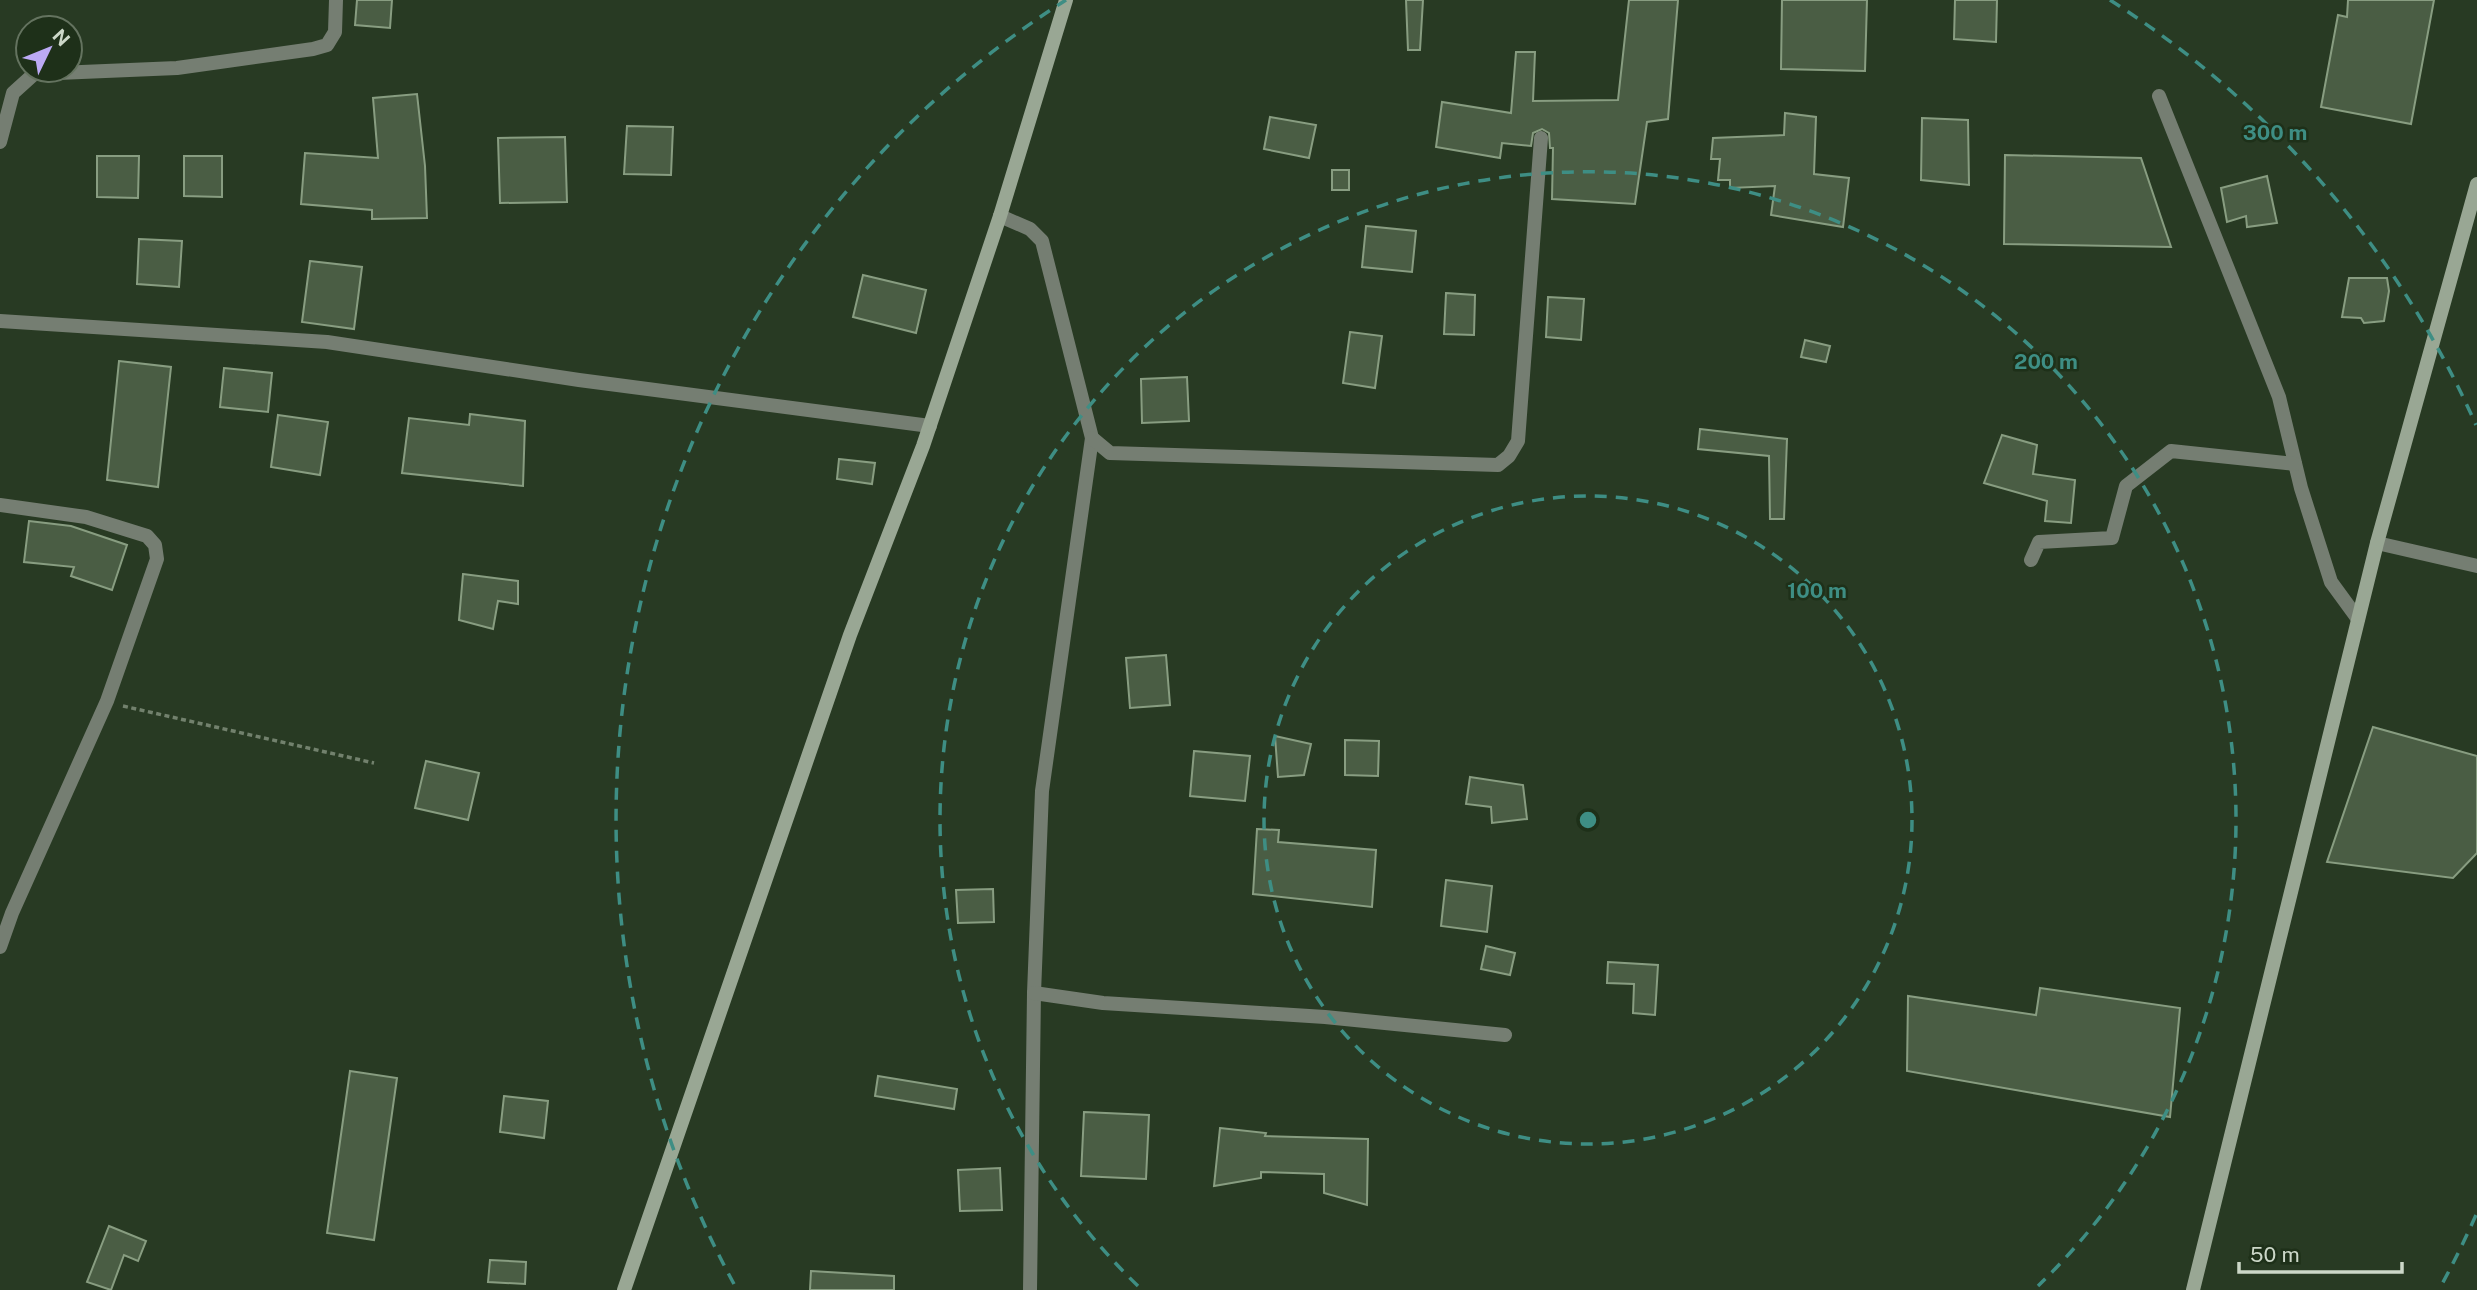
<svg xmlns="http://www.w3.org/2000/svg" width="2477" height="1290" viewBox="0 0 2477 1290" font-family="'Public Sans',sans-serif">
  <rect width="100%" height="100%" fill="#283a23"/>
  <g fill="#4a5d44" stroke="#889d81" stroke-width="2">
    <path d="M357,0H392L390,28L355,25Z"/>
    <path d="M1406,0H1423L1420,50H1408Z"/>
    <path d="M1629,0H1678L1668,119L1647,122L1635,204L1552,199L1553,148H1550L1549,133L1542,129L1533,133L1531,146L1502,143L1500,158L1436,147L1442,102L1511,113L1516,52H1535L1533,101L1618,100Z"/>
    <path d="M1782,0H1867L1865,71L1781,69Z"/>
    <path d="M1955,0H1997L1996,42L1954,39Z"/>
    <path d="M2348,0H2434L2411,124L2321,107L2338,15L2347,17Z"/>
    <path d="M417,94L425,166L427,218L372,219V210L301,204L305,153L378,158L373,98Z"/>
    <path d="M1785,113L1816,117L1814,174L1849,178L1843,227L1771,215L1775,186L1730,188V180H1718L1720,159H1711L1713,138L1784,135Z"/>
    <path d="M1270,117L1316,125L1309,158L1264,149Z"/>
    <path d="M1922,118L1968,120L1969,185L1921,180Z"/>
    <path d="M627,126L673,127L671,175L624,174Z"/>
    <path d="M565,137L567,202L500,203L498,138Z"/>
    <path d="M2005,155L2141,158L2171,247L2004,244Z"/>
    <path d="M97,156H139L138,198L97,197Z"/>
    <path d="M184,156H222V197L184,196Z"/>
    <rect x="1332" y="170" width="17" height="20"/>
    <path d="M2267,176L2277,223L2247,227L2246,216L2227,222L2221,188Z"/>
    <path d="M1366,226L1416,231L1412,272L1362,267Z"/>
    <path d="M139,239L182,241L179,287L137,284Z"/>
    <path d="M310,261L362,267L354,329L302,322Z"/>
    <path d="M863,275L926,290L916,333L853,317Z"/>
    <path d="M2349,278H2387L2389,291L2384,321L2364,323L2361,318L2342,317Z"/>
    <path d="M1446,293L1475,295L1474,335L1444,334Z"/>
    <path d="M1548,297L1584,299L1581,340L1546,337Z"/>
    <path d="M1350,332L1382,336L1375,388L1343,383Z"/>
    <path d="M1805,340L1830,346L1826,362L1801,357Z"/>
    <path d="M119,361L171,367L158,487L107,480Z"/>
    <path d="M224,368L272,373L268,412L220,407Z"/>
    <path d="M1187,377L1189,421L1142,423L1141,379Z"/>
    <path d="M470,414L525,421L523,486L402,473L409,418L469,425Z"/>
    <path d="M278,415L328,422L320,475L271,467Z"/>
    <path d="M1700,429L1787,439L1784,519H1770L1769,456L1698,449Z"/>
    <path d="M2002,435L2037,445L2033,474L2075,480L2071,523L2045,521L2047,501L1984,483Z"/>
    <path d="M839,459L875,463L872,484L837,479Z"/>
    <path d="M29,521L71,526L127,545L112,590L71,576L74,567L24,562Z"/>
    <path d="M463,574L518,581V604L498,601L493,629L459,620Z"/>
    <path d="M1166,655L1170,705L1130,708L1126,658Z"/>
    <path d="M2373,727L2477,756V853L2453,878L2327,862Z"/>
    <path d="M1275,736L1311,744L1304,775L1278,777Z"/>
    <path d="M1345,740L1379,741L1378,776L1345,775Z"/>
    <path d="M1194,751L1250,756L1245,801L1190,796Z"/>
    <path d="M426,761L479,773L468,820L415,808Z"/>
    <path d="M1470,777L1523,785L1527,819L1492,823L1491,807L1466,804Z"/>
    <path d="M1257,829L1279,830L1278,842L1376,850L1372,907L1253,894Z"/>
    <path d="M1446,880L1492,886L1487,932L1441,926Z"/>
    <path d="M993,889L994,922L958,923L956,890Z"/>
    <path d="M1486,946L1515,953L1510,975L1481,969Z"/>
    <path d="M1608,962L1658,965L1655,1015L1633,1013L1634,984L1607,983Z"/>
    <path d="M2040,988L2180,1008L2170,1117L1907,1071L1908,996L2036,1015Z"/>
    <path d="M350,1071L397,1078L374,1240L327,1233Z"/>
    <path d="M878,1076L957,1089L954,1109L875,1096Z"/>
    <path d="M504,1096L548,1101L544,1138L500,1132Z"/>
    <path d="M1084,1112L1149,1115L1146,1179L1081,1176Z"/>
    <path d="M1220,1128L1266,1133L1265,1136L1368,1139L1367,1205L1324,1193V1174L1261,1172V1178L1214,1186Z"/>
    <path d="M1000,1168L1002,1210L960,1211L958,1170Z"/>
    <path d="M109,1226L146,1241L138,1261L124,1255L111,1290L87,1282Z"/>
    <path d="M490,1260L526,1262L525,1284L488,1282Z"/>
    <path d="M811,1271L894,1276V1290H810Z"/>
  </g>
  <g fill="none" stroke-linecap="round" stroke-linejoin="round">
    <path stroke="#72816d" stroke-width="3.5" stroke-dasharray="5 3.5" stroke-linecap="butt" d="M123,706L374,763"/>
    <g stroke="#757e72" stroke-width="14">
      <path d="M2159,96L2279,397L2301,488L2331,582L2358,619"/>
      <path d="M0,142L13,93L34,74L177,68L313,49L327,45L335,32L336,0"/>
      <path d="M1000,216L1030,229L1042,241L1092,438L1042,791L1034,993L1030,1290"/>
      <path d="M0,321L327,342L579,380L930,426"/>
      <path d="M1092,438L1110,453L1498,465L1509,456L1518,441L1541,138"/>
      <path d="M0,505L86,517L147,536L155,545L157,559L107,701L12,913L0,947"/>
      <path d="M2377,543L2477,566"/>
      <path d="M2031,560L2039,542L2112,538L2126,486L2171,451L2295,464"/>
      <path d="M1034,993L1103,1003L1325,1017L1505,1035"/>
    </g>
    <g stroke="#99a794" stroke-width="14">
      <path d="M624,1290L850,635L923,446L1000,216L1066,0"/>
      <path d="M2193,1290L2377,543L2477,184"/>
    </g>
  </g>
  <g fill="none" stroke="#3e8e84" stroke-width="3.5" stroke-dasharray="12 9">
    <circle cx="1588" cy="820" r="324"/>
    <path d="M1138 1286A648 648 0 1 1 2038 1286"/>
    <path d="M2476 1215A972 972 0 0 1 2442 1284M734 1284A972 972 0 0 1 1066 0M2110 0A972 972 0 0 1 2476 425"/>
  </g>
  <circle cx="1588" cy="820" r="10" fill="#3e8e84" stroke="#1e3019" stroke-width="3.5"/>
  <g font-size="21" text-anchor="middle" font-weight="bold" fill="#3e8e84" stroke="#1e3019" stroke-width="5" stroke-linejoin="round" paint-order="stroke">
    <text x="2275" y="140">300 m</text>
    <text x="2046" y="369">200 m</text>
    <text x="1817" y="598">100 m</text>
  </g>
  <g transform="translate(49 49) rotate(47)"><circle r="33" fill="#1e3019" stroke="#64735f" stroke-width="2"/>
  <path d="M0-5L12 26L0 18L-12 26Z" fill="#bcaaf5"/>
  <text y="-10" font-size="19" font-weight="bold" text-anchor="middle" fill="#ccd7c8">N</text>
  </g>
  <path d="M2239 1262v10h163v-10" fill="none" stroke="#ccd7c8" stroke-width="3.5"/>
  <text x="2250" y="1262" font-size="21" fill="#ccd7c8" stroke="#1e3019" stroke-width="5" paint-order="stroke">50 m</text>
</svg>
